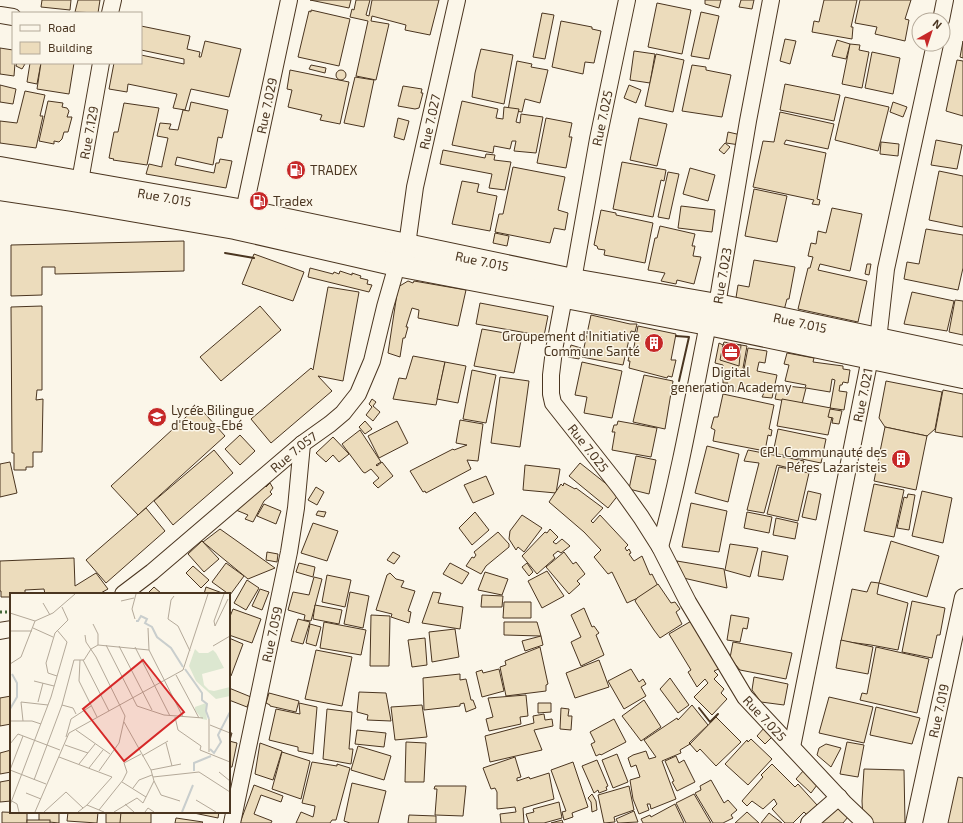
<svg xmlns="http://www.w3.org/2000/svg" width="963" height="823" viewBox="0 0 963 823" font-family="'Exo 2',sans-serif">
  <rect width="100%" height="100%" fill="#fbf6e9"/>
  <g fill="#ecdcbc" stroke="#4a3520">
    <path d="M42,0H71L70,10L41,7Z"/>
    <path d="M78,0H100L98,13L75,12Z"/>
    <path d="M310,0H351L349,8Z"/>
    <path d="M356,0H370L366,15L369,16L372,0H439L430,35L405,30L406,25L372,16L371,21L389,24L376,80L356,76L368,21L350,17L352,9L354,10Z"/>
    <path d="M705,0H721L719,8L705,4Z"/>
    <path d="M741,0H754L752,9L739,7Z"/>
    <path d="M824,0H857L851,27H853L852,39L812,32L814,21L819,22Z"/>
    <path d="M860,0H911L905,19L909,20L905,41L875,34L877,27L855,23Z"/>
    <path d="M657,3L691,10L682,54L648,47Z"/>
    <path d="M311,10L350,19L339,66L298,57L309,11L311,12Z"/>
    <path d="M701,12L719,16L709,59L691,56Z"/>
    <path d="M542,13L554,15L545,59L533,57Z"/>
    <path d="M561,21L592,27V29L601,31L594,63L585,62L583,74L552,67Z"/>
    <path d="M141,26L190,36L187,49L200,52L199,57H201L205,41L241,49L229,97L191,89L185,110L173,108L177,94L128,84L127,92L109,89L114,63H141V55L184,64V59L141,50Z"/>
    <path d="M785,39L796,41L790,64L780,61Z"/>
    <path d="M837,40L850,44L846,59L832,56Z"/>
    <path d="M963,41V58L960,57Z"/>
    <path d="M850,44L860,45L859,50L869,52L862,88L842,84Z"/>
    <path d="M0,48L13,50V63H15L14,76L0,74Z"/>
    <path d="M481,49L513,55L504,104L472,97L475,73Z"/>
    <path d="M634,51L655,54L650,83L630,80Z"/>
    <path d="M872,52L900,58L893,94L865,88Z"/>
    <path d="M656,54L684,60L673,112L645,106Z"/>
    <path d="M957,60L963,61V116L946,111Z"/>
    <path d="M517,61L532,64L531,67L548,70L540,103L525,99L522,112L508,110Z"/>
    <path d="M17,63L25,64L22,69L16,66Z"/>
    <path d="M30,63H41L37,84L27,82Z"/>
    <path d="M41,63H74L69,94L37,89Z"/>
    <path d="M311,65L326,68L325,73L309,69Z"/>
    <path d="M692,65L706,67V70L731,75L722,117L682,111Z"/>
    <path d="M290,70L349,82L340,124L320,120L322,115L288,107L292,90L287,89Z"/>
    <circle cx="341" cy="75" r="5"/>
    <path d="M355,77L374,80L364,127L344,123Z"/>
    <path d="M785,84L840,95L834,121L780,110Z"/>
    <path d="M0,85L16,89L13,104L0,102Z"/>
    <path d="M629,85L641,90L636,103L624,98Z"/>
    <path d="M403,86L422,89L421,93H423L419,108L415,109L398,106Z"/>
    <path d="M25,91L45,95L40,116H43L36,148L0,143V121L17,123Z"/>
    <path d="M845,97L889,107L878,151L835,140Z"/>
    <path d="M48,101L63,103L62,107L67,108L69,111L67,117H72L68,132H64L62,139L59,142L54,141V144L39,141Z"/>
    <path d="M462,101L498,109L496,118L503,119L504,107L519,109L516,122L520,123L521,114L543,117L536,153L514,151L516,141H512L510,149L494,146L493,153L452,145Z"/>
    <path d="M191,102L228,110L222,138L218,137L213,165L177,157L175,165L214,173L216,163H219L220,159L232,161L226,188L146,174L149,164L162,167V165L168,138L157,136L160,123L171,124L169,129L178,130L183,110L189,111Z"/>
    <path d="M893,102L907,107L903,117L890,112Z"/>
    <path d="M124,103L159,108L147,165L113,160L114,159L109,158L114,132H118Z"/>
    <path d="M780,112L834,124L828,149L786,140L784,144L826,153L817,199L820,200L819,205L812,204L814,200L753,187L763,141L774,142Z"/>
    <path d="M398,118L409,121L404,140L394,137Z"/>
    <path d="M546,118L572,123L569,137H572L566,168L537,163Z"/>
    <path d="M639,118L667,124L657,166L630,160Z"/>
    <path d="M728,132L741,135L740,145L726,143Z"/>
    <path d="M936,140L962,145L957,169L931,165Z"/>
    <path d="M881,142L899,144L898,156L880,154Z"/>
    <path d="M725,143L730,147L724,154L719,150Z"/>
    <path d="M443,150L485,158L486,154L495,155L494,160L511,162L505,190L489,188L492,174L440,164Z"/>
    <path d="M622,162L666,170L664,181L661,180L653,217L613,209Z"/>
    <path d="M513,167L565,177L558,210L568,213L565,230L554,228L550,243L495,232L499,214H503Z"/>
    <path d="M690,168L715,175L708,201L683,194Z"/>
    <path d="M939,171L963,176V227L929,220Z"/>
    <path d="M668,172L679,174L669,219L658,217Z"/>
    <path d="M462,181L479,184L477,192L497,196L490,231L452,224Z"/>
    <path d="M754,189L787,196L777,242L745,236Z"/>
    <path d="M681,206L715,210L712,232L678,228Z"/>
    <path d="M832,208L862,214L850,271L820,264L818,270L867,281L858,322L798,309L808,268H810L813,257L808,256L811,243L816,244L818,231L826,233Z"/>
    <path d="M601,210L616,213V215L653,223L645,263L604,255L605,250L598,249L597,246L594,245Z"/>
    <path d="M660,226L695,234L692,246H695L693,256L701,257L694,284L677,280L676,284L661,281L665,273L648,270L655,238H657Z"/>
    <path d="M926,229L963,235V268L958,290L904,279L907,262L919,264Z"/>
    <path d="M495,233L509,236L507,246L493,243Z"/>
    <path d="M184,241V271L55,274V267H42V295L11,296V245Z"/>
    <path d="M254,254L304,272L293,301L242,284Z"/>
    <path d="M754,260L795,267L789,299H787L783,314L735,304L738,285L749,287Z"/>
    <path d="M867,264H871L869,275L865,274Z"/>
    <path d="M310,268L333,274L334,272L339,274L340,271L352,275V273L361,276L360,278L368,280L367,284L372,285L369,292L308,277Z"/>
    <path d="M408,281L413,283L414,281L466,290L458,326L418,318L419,310L412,308L406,327H408L405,338H403L400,357L388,353L398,287Z"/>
    <path d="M328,287L359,292L343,381L318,376L332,391L271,443L251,419L311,368L313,370Z"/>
    <path d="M912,292L954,301L947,331L904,324Z"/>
    <path d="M955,300L963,301V335L949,332Z"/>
    <path d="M480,303L548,316L544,336L476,324Z"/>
    <path d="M42,306V390H37L36,400L43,399L42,452H33V467H26V470H14V453H12L11,307Z"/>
    <path d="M260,306L281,330L221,381L200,357Z"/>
    <path d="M591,315L630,324H637L635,332L631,331L623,365L582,357Z"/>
    <path d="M638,326L676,334L671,360H676L672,377L668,376L667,378L629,368L630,361H628L630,352H633Z"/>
    <path d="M482,329L522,336L514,373L474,366Z"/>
    <path d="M724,342L747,346L743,368L744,369L748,348L767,351L765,363L759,362L757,371L777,375L772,398L762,397L764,393L740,389L739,392L726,389L728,383H723V365L715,363L719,343L723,345Z"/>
    <path d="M571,345L581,348L579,359L568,357Z"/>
    <path d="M723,345H741L739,366L720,360Z"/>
    <path d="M787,353L814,358L813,362L843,366V369L850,370L848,383L843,382L842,385H840L839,391L847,392L844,410L830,408L835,380L832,379L830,392L806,388L802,404L775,399L778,385L805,388L806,385L785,381L789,365L784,364Z"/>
    <path d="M413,356L445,362L436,405L393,399L399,378L406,379Z"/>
    <path d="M445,362L466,366L458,403L437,399Z"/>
    <path d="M582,362L622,371L612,418L584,413L587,397L575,395Z"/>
    <path d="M472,370L496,375L486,423L463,419Z"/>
    <path d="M644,375L673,381L665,429L633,422Z"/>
    <path d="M500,377L529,381L520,447L491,443Z"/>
    <path d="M886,381L942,392L935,429L927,436L885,427L879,418Z"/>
    <path d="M943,390L963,394V437L935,432Z"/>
    <path d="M723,394L774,405L769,429L772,430L771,436L768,435L765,451L713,441L715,430L711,428L714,417H718Z"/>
    <path d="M372,399L376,402L373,406L380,412L373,421L366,415L372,407L369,404Z"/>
    <path d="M782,399L831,408L829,417H832L828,435L777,426Z"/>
    <path d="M198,406L225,436L138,515L111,486Z"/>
    <path d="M830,409L842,411L839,424L832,423L833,418L828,417Z"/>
    <path d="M460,420L483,424L478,461L467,460L471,469L426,493L425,491L423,492L410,471L453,449L454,450L467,445L456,443Z"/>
    <path d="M365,421L372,429L365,434L359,427Z"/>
    <path d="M397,421L408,443L379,458L368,436Z"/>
    <path d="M618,421L657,428L651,457L612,450L615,432H612L614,425H617Z"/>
    <path d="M885,427L927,436L916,490L874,481Z"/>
    <path d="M778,429L826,439L821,463L773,453Z"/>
    <path d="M360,430L381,462L376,465L377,466L382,462L393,476L378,488L373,483L379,478L371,469L365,473L363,472L342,444Z"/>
    <path d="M240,435L255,451L240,465L225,449Z"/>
    <path d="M333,437L349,454L339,462L333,455L326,462L316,453Z"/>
    <path d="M707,446L739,454L728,502L695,493Z"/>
    <path d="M214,450L233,473L173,525L154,501Z"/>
    <path d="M748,450L804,461L801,471L777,465L764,513L747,510L759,463L744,461Z"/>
    <path d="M636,456L656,460L649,494L629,489Z"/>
    <path d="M10,462L17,493L0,497V464Z"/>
    <path d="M580,463L619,494L608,508L569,476Z"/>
    <path d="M525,465L560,469L556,493L523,490Z"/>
    <path d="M779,467L809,473L798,521L767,514Z"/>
    <path d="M486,476L494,494L473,503L464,485Z"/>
    <path d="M270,483L273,488L270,492L272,494L264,501L253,522L245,519L248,515L236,510L264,485L266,487Z"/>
    <path d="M564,483L575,489L576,488L603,508L591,521L593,523L600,515L628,545L625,548L627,551L629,549L631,553L629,554L634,561L642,556L650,575L652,574L659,588L627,603L612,572L608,574L594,557L601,550L584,532L549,502L561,484L563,486Z"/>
    <path d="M874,484L904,490L894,537L864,531Z"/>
    <path d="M316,487L324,492L317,505L308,500Z"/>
    <path d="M808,491L821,494L816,520L802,517Z"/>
    <path d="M922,491L952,498L943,543L912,536Z"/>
    <path d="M908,494L915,495L909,530L897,528L904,497L907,498Z"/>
    <path d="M691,503L727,511L719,552L682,547Z"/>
    <path d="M264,504L281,511L276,524L257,516Z"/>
    <path d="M146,508L165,531L106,583L86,560Z"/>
    <path d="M318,511L326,512L324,517L316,515Z"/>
    <path d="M475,512L489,530L472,545L459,528Z"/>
    <path d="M747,512L772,517L769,533L744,528Z"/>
    <path d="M522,515L542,528L524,552L518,547L516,550L509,539L510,531Z"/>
    <path d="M776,518L798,523L795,539L773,535Z"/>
    <path d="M313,523L338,531L327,561L301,553Z"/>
    <path d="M220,529L275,568L248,579L203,542Z"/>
    <path d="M550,529L558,537L553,542L556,544L562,539L570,546L561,553L558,551L553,555L555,558L537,574L522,556L545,532L547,533Z"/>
    <path d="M498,532L509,544V547L486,566L481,574L466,566L472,557L474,558L476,555L474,552Z"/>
    <path d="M202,541L219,559L204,572L188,554Z"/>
    <path d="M891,541L939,556L927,597L879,583Z"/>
    <path d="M730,544L758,548L750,577L725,570Z"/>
    <path d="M762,551L788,556L783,580L758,576Z"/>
    <path d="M267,552L278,554L277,562L266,560Z"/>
    <path d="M393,552L400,556L394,564L387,560Z"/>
    <path d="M564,552L573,564L576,562L585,574L577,581L580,584L569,594L546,567Z"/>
    <path d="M74,558L75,586L96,573L108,589L99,594H45L44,589L25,590V594H11V597H1V591H0V561Z"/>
    <path d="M677,561L724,569L727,588L679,577Z"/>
    <path d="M226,563L244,576L230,595L212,582Z"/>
    <path d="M299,563L315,567L313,577L296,572Z"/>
    <path d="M450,563L469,573L462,584L443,574Z"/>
    <path d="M527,563L533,572L529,576L522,567Z"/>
    <path d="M193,566L209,580L201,588L186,573Z"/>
    <path d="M547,571L564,596L542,608L528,581Z"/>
    <path d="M485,572L508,579L502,595L478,590Z"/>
    <path d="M390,573L396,579L404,581L401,587L415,591L408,611L411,612L409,623L391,617L392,614L376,610L387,575Z"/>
    <path d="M327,575L351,580L345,607L322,602Z"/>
    <path d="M314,577L322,579L311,621L304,620L305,615L288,610L293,592L309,595Z"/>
    <path d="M247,580L259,588L246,610L234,603Z"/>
    <path d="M871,582L879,583L877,594L908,603L898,650L871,645L841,641L852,589L867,592Z"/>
    <path d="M658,584L671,603L675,602L680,609L676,612L682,624L660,638L654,630L635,601L637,598Z"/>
    <path d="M154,587L162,594H151L149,592Z"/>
    <path d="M206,587L225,594H204Z"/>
    <path d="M260,589L269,592L262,610L252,606Z"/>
    <path d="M350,592L369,596L363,628L344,624Z"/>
    <path d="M433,592L441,593L438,603L463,607L460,629L422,623Z"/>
    <path d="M482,595L503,596L502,607H481Z"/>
    <path d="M912,601L945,608L940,635H937L932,658L902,652Z"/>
    <path d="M504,602H531V618H503Z"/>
    <path d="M315,605L342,610L339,624L313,619Z"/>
    <path d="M584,608L592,627L594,626L599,633L596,635L604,655L581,666L571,642L581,637L571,615Z"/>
    <path d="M233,609L261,619L252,643L229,635V619Z"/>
    <path d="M371,615L390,616L389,666H370Z"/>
    <path d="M731,615L749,618L747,629L743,628L740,642L727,640Z"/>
    <path d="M298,619L310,622L303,644L291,641Z"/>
    <path d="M693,620L721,668L714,671L718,675L714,679L724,689L721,693L727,699L712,715L694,697L708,683L705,679L697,687L688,672L691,670L669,634Z"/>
    <path d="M324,622L366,630L361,655L320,648Z"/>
    <path d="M504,622H537L541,636L504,635Z"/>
    <path d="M310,624L321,627L316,646L306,643Z"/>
    <path d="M455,629L459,657L432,662L429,632Z"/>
    <path d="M541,636L543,645L525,651L522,641Z"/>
    <path d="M229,638L243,644L231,676L229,675Z"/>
    <path d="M425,638L427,665L412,667L408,640Z"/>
    <path d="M841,640L873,647L868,674L836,668Z"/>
    <path d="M733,642L792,653L786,679L740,670L730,658Z"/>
    <path d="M540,647L548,684L546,685V691L506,696L500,667L506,665L505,661Z"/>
    <path d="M876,647L929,659L917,713L860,700L862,693L867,694Z"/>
    <path d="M316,650L352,657L342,706L305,699Z"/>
    <path d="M599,660L609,687L575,698L566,673Z"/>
    <path d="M499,669L504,691L482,697L476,672L482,670L483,673Z"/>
    <path d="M631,669L639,682L643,679L646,684L641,687L646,696L624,709L608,681Z"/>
    <path d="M460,674V680L466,679L471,700H473L476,708L466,712L464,703L460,704V706L424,710L423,678Z"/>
    <path d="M754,677L788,684L784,705L761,702L752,690Z"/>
    <path d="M670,678L689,705L678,713L660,689Z"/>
    <path d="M229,688L251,697L247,707L229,700Z"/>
    <path d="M359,692L386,693L391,721L367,720L368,715L357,712Z"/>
    <path d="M269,693L299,701L296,712L270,706V705L266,703Z"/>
    <path d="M526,695L528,716L520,717L521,724L489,731L486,719L493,717L488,698Z"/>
    <path d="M11,696V724L0,726V698Z"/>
    <path d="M829,697L873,707L864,743L819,733Z"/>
    <path d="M644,700L661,727L641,741L622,716Z"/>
    <path d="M299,703L317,707L313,754L298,751V747L269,740L276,709L300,714Z"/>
    <path d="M538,703H551V712L538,713Z"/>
    <path d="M422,705L427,737L395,740L391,707Z"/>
    <path d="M692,705L708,725L689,743L690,744L680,750L681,753L662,761L676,799L651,809L650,804H647L649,810L639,814L633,799L630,780L640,777L636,765L631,767L628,758L633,755L646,751L649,759L656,757L644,740L677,718L678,720Z"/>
    <path d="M876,707L920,718L912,744L870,735Z"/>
    <path d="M561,708L569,709L568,716H572L571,730L560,729Z"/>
    <path d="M327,709L352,712L349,749H353L351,764L323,759Z"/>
    <path d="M544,714L545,720L552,719L553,726L534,730L542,750L490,762L485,736L534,723L533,716Z"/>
    <path d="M716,717L741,742L716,766L700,749L697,752L690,744Z"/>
    <path d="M614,719L626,742L601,755L600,754L596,756L591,744L595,742L590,732Z"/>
    <path d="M764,728L773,736L765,744L757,736Z"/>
    <path d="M357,730L386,733L384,747L355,744Z"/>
    <path d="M229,733H232L230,740H229Z"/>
    <path d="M751,739L772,759L748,785L725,764L747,740L748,742Z"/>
    <path d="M229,741L237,743L232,767H229Z"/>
    <path d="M406,742L426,743L424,782H405Z"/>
    <path d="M847,742L864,745L858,777L840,774Z"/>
    <path d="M260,743L282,751L273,780L255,774Z"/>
    <path d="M826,744L841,748L831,767L817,755L819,748Z"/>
    <path d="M358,746L391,756L384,780L351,770Z"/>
    <path d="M11,750V772L0,774V753Z"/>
    <path d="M282,752L310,761L301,799L272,789Z"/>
    <path d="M617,754L628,782L613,788L602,760Z"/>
    <path d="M676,756L679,763L684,760L695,782L677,791L672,782L674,781L665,761Z"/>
    <path d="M515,757L521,777L517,778V781L529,777L530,779L549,773L554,799L523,808L524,823H501L500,814L516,812L515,807L497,809V792L495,788L491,789L483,768Z"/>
    <path d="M597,760L608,786L606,787L607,790L599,793L598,790L594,793L582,766Z"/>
    <path d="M312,762L337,766V764L350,768L336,820H332L330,823H296L301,812L313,817L314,813L315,806L302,803Z"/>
    <path d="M573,762L588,807L572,813L573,817L564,820L562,812L566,811L551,770Z"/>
    <path d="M772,764L795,787L798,784L817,805L807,815L804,812L793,823H785L772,809L777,804L774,799L763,809L752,801L747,806L742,801L763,777L761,775Z"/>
    <path d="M864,769L904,770L905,823H870L863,820L862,801Z"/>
    <path d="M804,770L817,785L811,793L796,779Z"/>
    <path d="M958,777L963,778V823H948Z"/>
    <path d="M11,780V801L0,802V782Z"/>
    <path d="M711,780L724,803L728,800L737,810L731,815L733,818L723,823H713L695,793L701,790L700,786Z"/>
    <path d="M352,783L386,791L378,823H350L344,821Z"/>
    <path d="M254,785L283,796L281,802L261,795L254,814L272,821L271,823H240Z"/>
    <path d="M435,786H466L463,816L435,815L437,789H434Z"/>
    <path d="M629,786L634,810L614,817L615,822L604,823L598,795Z"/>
    <path d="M592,794L596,801L597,810L592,812L591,802L588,798Z"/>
    <path d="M694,794L711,823H686L676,803Z"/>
    <path d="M559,802L562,818L544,823H529L526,814L534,812L533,809Z"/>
    <path d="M675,804L684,823H643L641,819L650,815L651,817Z"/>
    <path d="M836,807L848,817L843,823H819Z"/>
    <path d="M634,811L638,822L618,823L616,819Z"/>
    <path d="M2,812L27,813V823H2Z"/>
    <path d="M39,812H59V823L39,821Z"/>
    <path d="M68,812H98L97,823L67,821Z"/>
    <path d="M106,812H121L122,823H106Z"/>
    <path d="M121,812H151V823H120Z"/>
    <path d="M189,812H219L218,818Z"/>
    <path d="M747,812L759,823H735Z"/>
    <path d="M769,813L782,823H761Z"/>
    <path d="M409,815L436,816V823H408Z"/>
    <path d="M176,818L203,822L202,823H175Z"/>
    <rect x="27" y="820" width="23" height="3"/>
    <path d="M562,820L563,823H551Z"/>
  </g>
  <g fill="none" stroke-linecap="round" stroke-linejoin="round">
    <g stroke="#4a3520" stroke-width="18">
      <g id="minor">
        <path id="s1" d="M627,0L598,139L573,280L564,297L554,350L551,375V394L553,403L621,489L641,517L660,547L688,602L745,697L844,803L865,823"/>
        <path d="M110,13L113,0"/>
        <path d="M0,15L13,17"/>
        <path d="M941,20L945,0"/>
        <path id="s2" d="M76,191L80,181L101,63"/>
        <path id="s3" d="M239,220L244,211L289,0"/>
        <path id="s4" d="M660,547C680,474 693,399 708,324L717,305L748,121L771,0"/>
        <path id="s5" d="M123,594L152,572L302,444L330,424L343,413L358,394L372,361L385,307L397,265L407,245L415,187L457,0"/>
        <path d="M0,631L11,629"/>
        <path id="s6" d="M792,747L870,358L878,340L886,269L935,44"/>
        <path id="s7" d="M232,823L289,552L296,508L302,444"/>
        <path d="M809,823L839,797"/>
        <path id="s8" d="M914,823L963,597"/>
      </g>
    </g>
    <g stroke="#4a3520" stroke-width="24">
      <g id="secondary">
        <path id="s9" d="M0,168L244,211L573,280L717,305L963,357"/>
        <path d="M0,189L72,200L235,228L397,265L708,324L963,377"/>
      </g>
    </g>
    <use href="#minor" stroke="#fbf6e9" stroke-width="16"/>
    <use href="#secondary" stroke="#fbf6e9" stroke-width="22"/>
    <path stroke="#436837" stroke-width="3" stroke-dasharray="2 3" stroke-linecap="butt" d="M0,612H11"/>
    <g stroke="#4a3520" stroke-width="2">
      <path d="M225,253L254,258"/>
      <path d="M676,336L689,337L679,381"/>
      <path d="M699,708L710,722L718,714"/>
    </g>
  </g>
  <defs>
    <g id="fuel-disc" transform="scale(1)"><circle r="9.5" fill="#c62828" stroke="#fbf6e9"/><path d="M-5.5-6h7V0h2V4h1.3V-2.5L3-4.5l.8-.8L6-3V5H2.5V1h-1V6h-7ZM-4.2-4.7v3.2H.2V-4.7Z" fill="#fff"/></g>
    <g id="building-disc" transform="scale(1)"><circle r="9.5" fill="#c62828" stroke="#fbf6e9"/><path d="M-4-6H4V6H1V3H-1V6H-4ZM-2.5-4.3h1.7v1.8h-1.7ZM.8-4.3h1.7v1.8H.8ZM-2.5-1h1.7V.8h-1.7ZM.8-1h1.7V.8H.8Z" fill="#fff"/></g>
    <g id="office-disc" transform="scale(1)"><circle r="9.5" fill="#c62828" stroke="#fbf6e9"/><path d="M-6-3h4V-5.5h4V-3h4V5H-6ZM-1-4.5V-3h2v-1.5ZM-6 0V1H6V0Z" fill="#fff"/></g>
    <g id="school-disc" transform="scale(1)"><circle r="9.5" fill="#c62828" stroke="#fbf6e9"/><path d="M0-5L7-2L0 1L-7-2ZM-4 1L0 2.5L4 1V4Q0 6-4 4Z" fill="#fff"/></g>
  </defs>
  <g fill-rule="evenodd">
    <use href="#fuel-disc" x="296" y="170"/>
    <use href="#fuel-disc" x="259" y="201"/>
    <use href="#building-disc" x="654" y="343"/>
    <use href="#office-disc" x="731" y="352"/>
    <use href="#school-disc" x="157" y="417"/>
    <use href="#building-disc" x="901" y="459"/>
  </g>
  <g text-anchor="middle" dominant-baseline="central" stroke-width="3" stroke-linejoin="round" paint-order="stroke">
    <g font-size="13" fill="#4a3520" stroke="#fbf6e9">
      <text stroke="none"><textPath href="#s3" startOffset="118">Rue 7.029</textPath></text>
      <text transform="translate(602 118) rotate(-78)">Rue 7.025</text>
      <text stroke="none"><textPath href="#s5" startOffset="592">Rue 7.027</textPath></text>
      <text stroke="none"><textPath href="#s2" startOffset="60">Rue 7.129</textPath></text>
      <text stroke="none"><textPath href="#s9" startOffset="167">Rue 7.015</textPath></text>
      <text stroke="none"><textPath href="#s9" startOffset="491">Rue 7.015</textPath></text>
      <text stroke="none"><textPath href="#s4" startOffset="279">Rue 7.023</textPath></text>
      <text stroke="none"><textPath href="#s9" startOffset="815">Rue 7.015</textPath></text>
      <text stroke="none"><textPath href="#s6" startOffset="359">Rue 7.021</textPath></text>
      <text stroke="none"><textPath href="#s1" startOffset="469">Rue 7.025</textPath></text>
      <text stroke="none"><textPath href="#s5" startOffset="222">Rue 7.057</textPath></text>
      <text stroke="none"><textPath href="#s7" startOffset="193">Rue 7.059</textPath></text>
      <text stroke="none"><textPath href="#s8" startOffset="115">Rue 7.019</textPath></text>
      <text stroke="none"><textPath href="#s1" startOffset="793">Rue 7.025</textPath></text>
    </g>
    <g font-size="13" fill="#4a3520" stroke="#fbf6e9" text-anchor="start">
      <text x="310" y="170">TRADEX</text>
      <text x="273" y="201">Tradex</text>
      <text x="640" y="336" text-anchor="end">Groupement d'Initiative<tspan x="640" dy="15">Commune Santé</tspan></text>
      <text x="731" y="372" text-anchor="middle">Digital<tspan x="731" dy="15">generation Academy</tspan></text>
      <text x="171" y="410">Lycée Bilingue<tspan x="171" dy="15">d'Etoug-Ebé</tspan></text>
      <text x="887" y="452" text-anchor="end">CPL Communauté des<tspan x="887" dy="15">Péres Lazaristeis</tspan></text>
    </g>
  </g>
  <g transform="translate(10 593)">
    <rect width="220" height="220" fill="#fbf6e9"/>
    <path d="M185,56L189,60H198L203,57L206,60L214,75L192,81L194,92L199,97L204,98L220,94V103L206,106L186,88L179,73ZM196,110V118L197,127L192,126L185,117V114Z" fill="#dce7d0"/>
    <path fill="none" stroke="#c9cecd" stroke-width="2" d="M126,28H128L131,23L137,26L135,30L142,34L147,44L161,55L173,74M175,76L192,100V107L197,111L196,118L199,126M0,116L7,104V90L2,81M200,156L204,160L211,149L208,142L220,119M184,178V170L201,163M172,219L183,192"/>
    <path fill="none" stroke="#b4a999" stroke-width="1" d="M164,3L161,7L158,26L168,33L180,58M111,8L124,5M33,10L40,22M0,20L25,28L43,20L65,1M125,26L122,16L126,1M83,31L88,41V52M205,33L204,28L214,1M205,33L218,6M23,35L43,44M138,35L139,57L173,124M0,38H22M75,42L76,49L86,64L115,123L109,150L89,178M96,52L127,113L154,122L193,125M109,53L142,117M203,53L220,43M125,54L160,123M70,67L69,88L87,124M73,67L99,118M0,71L11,64L25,28M166,82L189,125M47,83L38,80L36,70L45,40L58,27L52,14M24,88L44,93M28,109L33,90M52,112L63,115L66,121M165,124L168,137L191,153L190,157L220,169M0,128H22L31,131M13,128L11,109L38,112M200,132L220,140M66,137L100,161M13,143L0,177L36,191M56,144L61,126L81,113M156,150L162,173M0,151L8,141L50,157M55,152L78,160M199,159V126M132,163L158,148M49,164L102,184L77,212M69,171L85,151M79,175L93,157M141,177L171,171M209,179L220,188M143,184L189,179L220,199M24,187L52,112L64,67H74L81,56L88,52L139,57M144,188L151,202L170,208M112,189L136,204M123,195L129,187L142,182M16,200L31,206M0,207L7,211L9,219M186,207L206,219M115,211L124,219M0,212L41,104L57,49L47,37M89,217L113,187L117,179L114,170L131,161M25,219L59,140L173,77L198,1M34,219L56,199L73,215M68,219L77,212L94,219M104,219L127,205L133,210L144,188L141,177L114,129M135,219L138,215L144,219"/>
    <path fill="#d62828" fill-opacity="0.15" stroke="#d62828" stroke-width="2" d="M133,67L174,119L114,168L73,116Z"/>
    <rect width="220" height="220" fill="none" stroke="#4a3520" stroke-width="2"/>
  </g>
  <rect x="12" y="12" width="130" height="52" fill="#fbf6e9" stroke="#b4a999"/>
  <rect x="20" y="25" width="20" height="6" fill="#fbf6e9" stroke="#b4a999"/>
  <text x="48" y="32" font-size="12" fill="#4a3520">Road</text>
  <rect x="20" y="42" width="20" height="12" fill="#ecdcbc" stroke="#b4a999"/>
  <text x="48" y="52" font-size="12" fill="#4a3520">Building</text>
  <g transform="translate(931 32) rotate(39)"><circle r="19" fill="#fbf6e9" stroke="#b4a999"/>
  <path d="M0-3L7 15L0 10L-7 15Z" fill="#c62828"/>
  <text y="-6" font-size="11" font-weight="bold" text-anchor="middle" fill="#4a3520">N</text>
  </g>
</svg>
